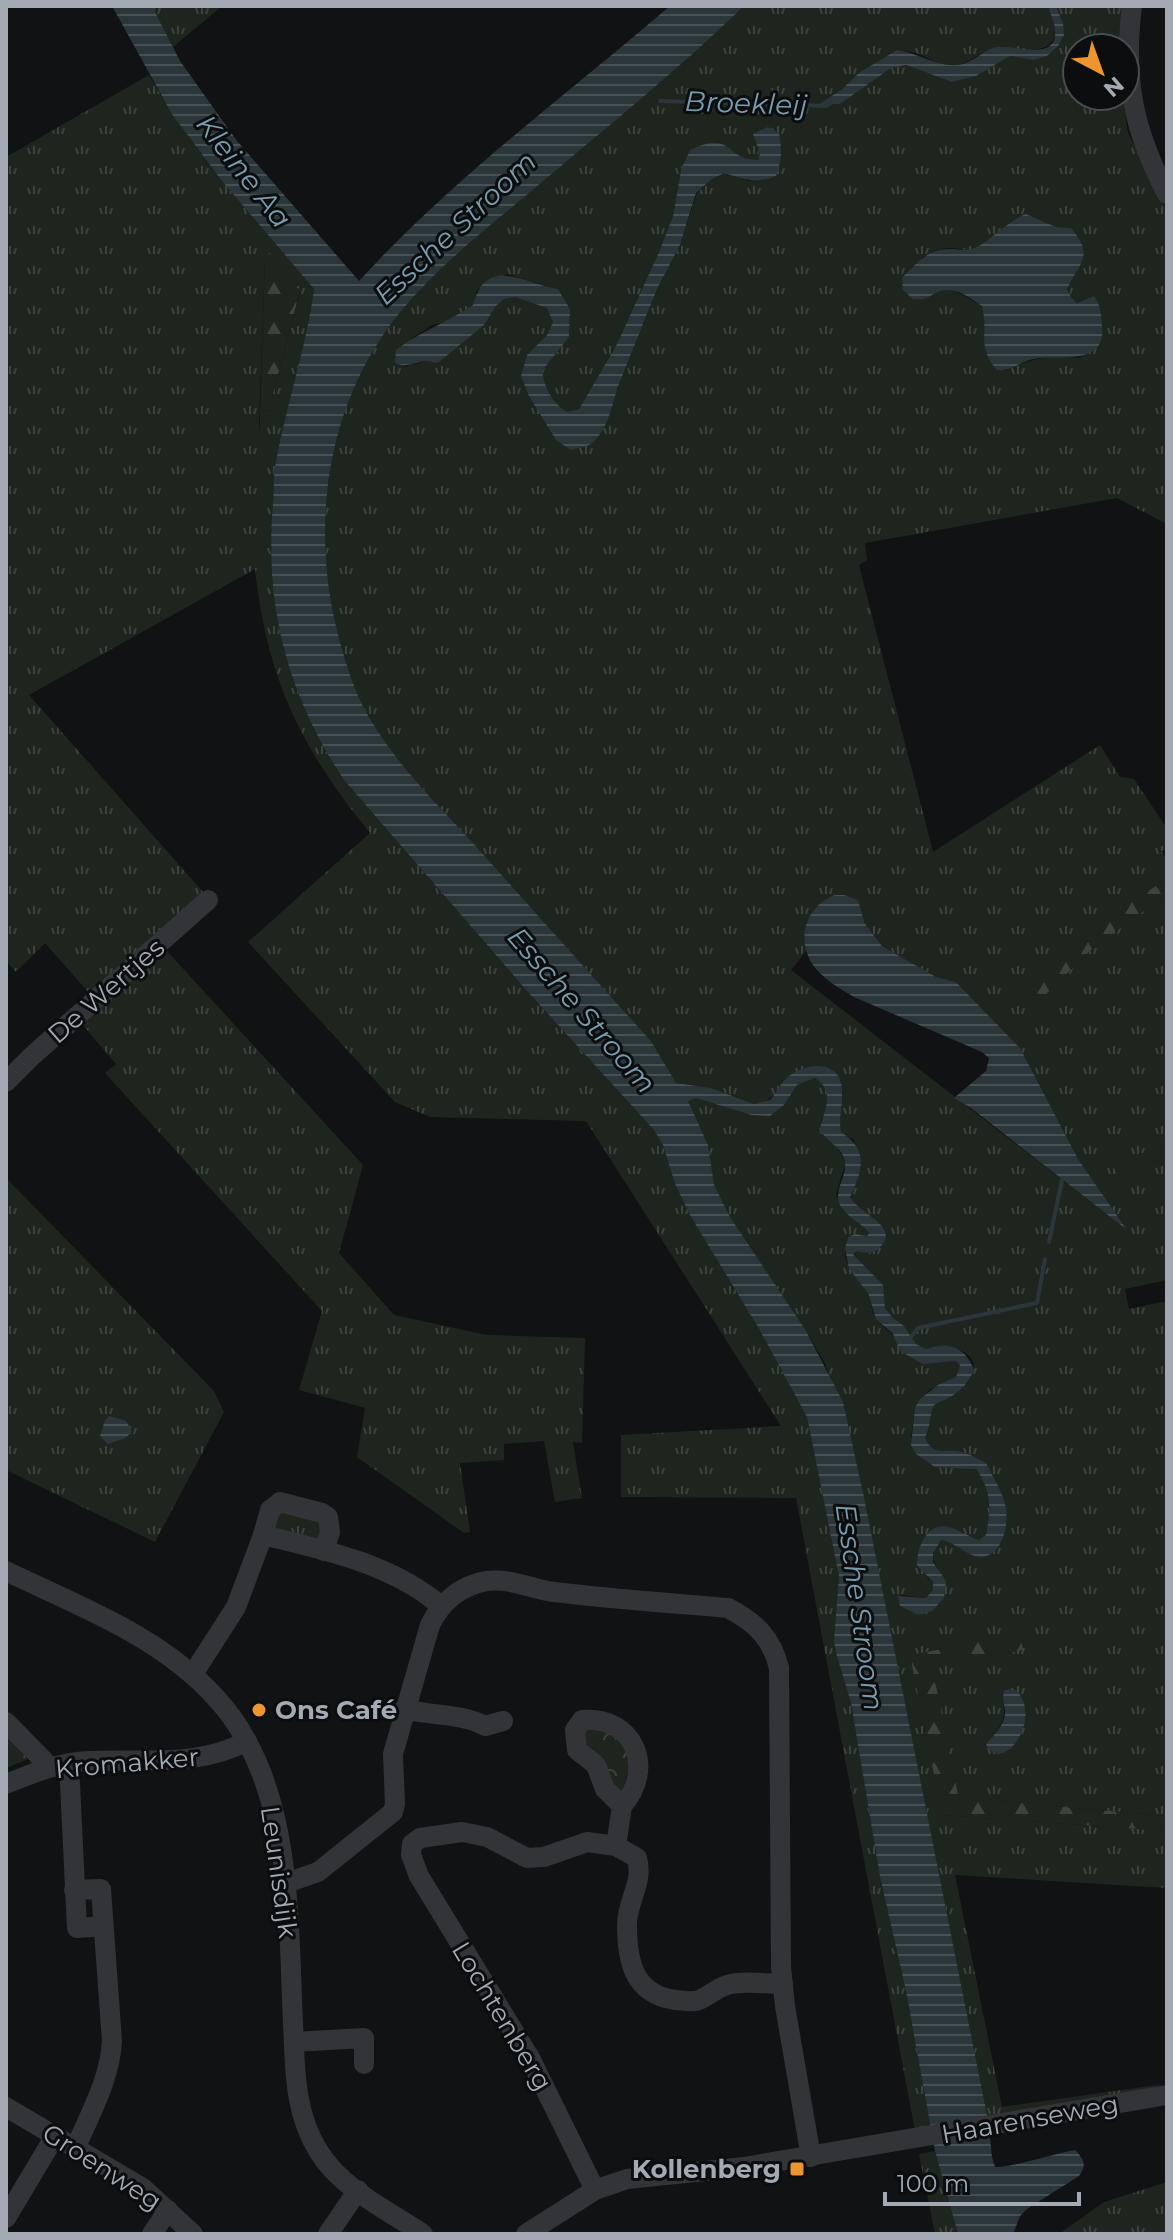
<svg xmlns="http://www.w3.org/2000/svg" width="1173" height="2240" viewBox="0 0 1173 2240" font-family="Montserrat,sans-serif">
  <defs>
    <pattern id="grass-tufts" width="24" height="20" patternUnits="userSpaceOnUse" patternTransform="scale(2)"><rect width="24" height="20" fill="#1e251e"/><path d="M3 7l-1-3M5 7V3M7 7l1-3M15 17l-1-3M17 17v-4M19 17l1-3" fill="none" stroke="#3c423c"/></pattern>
    <pattern id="forest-firs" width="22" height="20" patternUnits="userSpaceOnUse" patternTransform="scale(2)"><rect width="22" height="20" fill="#1e251e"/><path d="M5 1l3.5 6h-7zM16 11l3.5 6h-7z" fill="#3c423c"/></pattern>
    <pattern id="park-crowns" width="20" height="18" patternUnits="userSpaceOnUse" patternTransform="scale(2)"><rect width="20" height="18" fill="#1e251e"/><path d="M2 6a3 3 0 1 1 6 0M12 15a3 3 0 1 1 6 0" fill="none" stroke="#3c423c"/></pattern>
    <pattern id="water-rules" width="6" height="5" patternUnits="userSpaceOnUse" patternTransform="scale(2)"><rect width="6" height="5" fill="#2b363b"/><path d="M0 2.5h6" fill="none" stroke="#475055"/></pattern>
  </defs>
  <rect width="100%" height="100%" fill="#111213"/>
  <g fill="url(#grass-tufts)" fill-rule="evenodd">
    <path d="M152,6H222L173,47Z"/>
    <path d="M744,6H1048C1050,12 1052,18 1054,24C1062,62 1011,46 991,50C977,53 967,66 951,66C940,66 931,59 921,55C914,52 905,51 897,50L860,72L841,90L820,103L840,104L890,68L906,65L952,82L976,76L1010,56L1034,60L1047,56L1063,23L1056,6H1124L1119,48H1077V96H1122L1128,133L1167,211V524L1117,498L865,543L867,560L859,565L933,852L1100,745L1120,777L1134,779L1164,824L1167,825V850L1161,851L1167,860V878L1140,897L1133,891L1101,918L1095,927L1031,989L1040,1000L1094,947L1167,894V1145L1114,1163L1118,1175L1167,1157V1280L1125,1289L1129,1309L1167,1301V1816L1031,1804L958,1794L931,1666L1022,1650L911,1655L942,1815L1167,1831V1888L955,1875L1002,2107L1164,2084L1130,2095L988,2120L865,1502L826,1365L805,1329L730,1217L713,1185L708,1145L687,1101L696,1098L751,1115L770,1116L784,1105L797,1085L816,1078C833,1089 828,1104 821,1121L846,1162L836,1194L840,1203L869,1233L867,1236L855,1234L848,1237C838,1268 856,1268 867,1291C871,1299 871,1308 874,1315C879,1327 923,1361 937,1362C943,1363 949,1361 955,1361L960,1365L956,1377L929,1390L915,1408L911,1438L947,1468C954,1468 966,1465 973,1468C995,1477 990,1517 986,1535L979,1541L959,1531L937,1528L927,1577L933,1582V1590L926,1598L901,1595L903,1606L916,1614L931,1611L938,1568C930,1558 932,1549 941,1540C956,1542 971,1551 986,1557C998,1551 1000,1545 1003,1532C1009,1500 999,1491 986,1463C977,1458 967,1452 956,1451C941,1450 932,1455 925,1437C931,1426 929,1416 934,1405C948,1399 962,1393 970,1379C986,1351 947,1342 926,1349L916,1344L904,1326L892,1317L885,1308L882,1285L853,1253L856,1251L870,1253L884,1243L873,1217L853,1204L850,1197L861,1166L854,1140L841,1132C837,1108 852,1091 831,1069L775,1094L764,1103L754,1104L711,1088L676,1083L651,1041C592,976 533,910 474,844C438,805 399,767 372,722C356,697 348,670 340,642C309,529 325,401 402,310C439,266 485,230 529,193C601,132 676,72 744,6ZM753,134L775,176L748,181L726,173L712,179L697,193L680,245L657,289L617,389L613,406L556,437L529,396L527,355L547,335L553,322L548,308L515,297L504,299L496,306L484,325L434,363L428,361L404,367L411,339L432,325L450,321L473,305L477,290L507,274L557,289L570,309L569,337L542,371C545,389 552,401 567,412L579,409L616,346L659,252L673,216L681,170L735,152L745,160H758L760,154ZM1026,214L1056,227L1071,228L1070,281L1067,288L1071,297L1077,303L1094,296L1081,358C1053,355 1030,358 1005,371L982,306L951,289L939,291L921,258C930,253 940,247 952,248C962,249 967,252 977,247C994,239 1010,218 1026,214ZM858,900L865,924L882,946L936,977L956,982L1020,1048L1078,1159L1127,1230L791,970L807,950L806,947ZM1002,1697L1015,1744H986C1000,1727 1008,1720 1002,1697Z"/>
    <path d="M149,75C194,154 256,220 314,289C306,347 287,403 276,461C273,475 274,489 273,503C264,606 287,694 344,780L528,992L654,1130L663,1145L675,1184L691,1217L758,1327L807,1417L839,1576L834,1640L836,1653L851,1703L880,1877L906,1991L931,2128L915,2131L796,1498L621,1497V1435L781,1426L586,1121L430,1117L395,1102L248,942L370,833C301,748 267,679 255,569L29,695L203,892L90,994L45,943L16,972L6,961V157ZM265,256L300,292L260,443L259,424Z"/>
    <path d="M166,950L363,1165L339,1253L394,1315L487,1335L585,1338L582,1443L573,1442L582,1498L555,1502L544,1441L504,1444V1460L460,1463L470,1532L464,1533L357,1457L365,1408L299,1390L322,1311L105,1073L116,1064L82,1024Z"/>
    <path d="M6,1178L214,1391L224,1412L155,1542L6,1470ZM110,1416L126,1438L119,1440L101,1429Z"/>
    <path d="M278,1511L323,1522L319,1540L275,1531L274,1519Z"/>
    <path d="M935,2151L958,2234H935L919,2154Z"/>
    <path d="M1167,2182V2234H1059L1104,2202Z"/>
  </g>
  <g fill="url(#forest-firs)">
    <path d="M270,253L300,291L259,447L265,255Z"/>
    <path d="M1167,878V894L1094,947L1039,1001L1031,989L1095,927L1103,912L1133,890L1140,897Z"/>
    <path d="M1167,1145V1157L1118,1175L1113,1170V1163Z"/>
    <path d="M1020,1634L1023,1650L932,1666L958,1794L1031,1804L1167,1816V1831L942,1815L910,1655Z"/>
  </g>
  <g fill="url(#park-crowns)">
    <path d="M603,1725L633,1757L620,1796L589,1750L579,1731Z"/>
    <path d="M6,1735L28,1759L6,1768Z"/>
  </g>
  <g fill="url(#water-rules)">
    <path d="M112,6H152L180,61L237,141L359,281C452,179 565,96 670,6H744C676,72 601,132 529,193C485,230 439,266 402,310C325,402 309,529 340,642C348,670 356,697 372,722C399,767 438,805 474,844C533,910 592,976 651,1041L676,1083L711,1088L754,1104L770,1100C777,1092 781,1082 789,1076C804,1064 835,1059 841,1083C845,1099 838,1116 841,1132C869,1150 863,1170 850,1197C857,1212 900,1226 881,1246C874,1255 866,1253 856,1251L853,1254L883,1285L885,1308L892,1317L904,1326L916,1344L926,1349C948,1341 966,1347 974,1370C965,1391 954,1396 934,1405C929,1416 931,1426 925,1437C932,1455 941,1450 956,1451C967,1452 977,1458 986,1463C993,1477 1004,1494 1006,1509C1009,1526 1001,1558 980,1557C964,1555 956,1542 941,1540L933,1553V1562L946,1581L944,1598L932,1611L922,1614H916L900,1606L898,1596L926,1598L933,1590V1582L917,1565C917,1547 927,1522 949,1527C960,1530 969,1537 979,1540L986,1535C991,1509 992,1491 976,1469L935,1467L916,1454L911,1445L915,1408L920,1399L938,1385L956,1377L960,1365L955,1361L923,1364L900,1351L893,1334L876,1319L868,1293L849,1269L845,1248L848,1237L855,1234L867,1236L869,1233C862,1223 848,1218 841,1207C831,1189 850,1176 844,1158C840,1146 826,1141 820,1130C823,1110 837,1092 815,1078L797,1085L784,1105L770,1116L751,1115L696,1098L688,1101L708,1145L714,1185L730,1217L805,1329L843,1402L865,1502L988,2120L992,2157L995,2167C1010,2168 1057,2153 1075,2150C1084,2159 1087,2165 1079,2176L1027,2209L1020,2216L1013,2234H958L935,2151L906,1991L880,1877L851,1703L836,1653L834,1640L839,1576L807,1417L758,1327L691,1217L675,1184L663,1145L654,1130L528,992L344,780C287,694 264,606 273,503C274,489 273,475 276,461C287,402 306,348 314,289L222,181L172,114Z"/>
    <path d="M1048,6H1056L1063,23L1064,35L1058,46L1047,56L1034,60L1010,56L976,76L952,82L906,65L891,68L840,104H819L841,90L860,72L897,50C920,53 940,70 963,64C976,60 985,49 997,47C1015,44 1063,65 1054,24C1052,18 1050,12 1048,6Z"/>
    <path d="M768,127L779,133C782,150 782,160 776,176C756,184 745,180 725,173L712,179L696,193L680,245L657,289L617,389C613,406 606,432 591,444C586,447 577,448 571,450L556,440L529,396L521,376L527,355L547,335L553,322L547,308L515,297L504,299L496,306L484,325L439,362L434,363C421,357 411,370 395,363L396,350C421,331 448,322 473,305C486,255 523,283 558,289L570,309L569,337L542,371C545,389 552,402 567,412L579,409L616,346L659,252L673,216L681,170L690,150C733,129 725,160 758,160L760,154L753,134Z"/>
    <path d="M1026,214L1056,227L1071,228C1095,257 1080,261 1067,289L1071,297L1077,303L1094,296C1101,306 1101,315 1102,326C1107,367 1057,354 1033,359C1020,362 1010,372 997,370C976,346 989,333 982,306C969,298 954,285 938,292C925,298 928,300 913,299L903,290L902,278C916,264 927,249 949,249C961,249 967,252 979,246C994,237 1012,218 1026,214Z"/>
    <path d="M835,895H844L858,900L865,924L882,946L936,977L956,982L1020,1048L1078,1159L1127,1230L971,1108L954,1098L986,1071L989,1058L982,1052L854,997C839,988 821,978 811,962C796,936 808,905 835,895Z"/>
    <path d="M110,1416L126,1421L132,1431L126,1438L108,1444L100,1436L105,1420Z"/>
    <path d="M1009,1689L1016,1690C1044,1717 1003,1777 986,1744C994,1734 1004,1727 1005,1713C1005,1704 1002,1700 1004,1691Z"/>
  </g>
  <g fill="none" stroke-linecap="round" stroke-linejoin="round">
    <g stroke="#2b363b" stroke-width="4">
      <path d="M660,101L826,106L831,103"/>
      <path d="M1049,1242L1062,1180"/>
      <path d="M910,1338L918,1328L1037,1303L1045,1259"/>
    </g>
    <g stroke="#333438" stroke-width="20">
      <path d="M1132,6C1123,78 1133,130 1167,194"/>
      <path d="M6,1082L32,1056L208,900"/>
      <path d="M263,1535L270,1510L280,1502L322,1513L328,1517L330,1532L324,1551"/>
      <path d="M6,1571C80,1607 161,1636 217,1699C293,1782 288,1917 293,2023C295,2068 294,2113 319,2152C342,2189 387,2210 423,2234"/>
      <path d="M193,1674L236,1607L263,1535C323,1550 385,1562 435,1601"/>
      <path d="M404,1709C431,1716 461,1713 485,1726L503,1721"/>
      <path d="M6,1722L50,1767"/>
      <path d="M69,1763L77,1928L103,1926"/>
      <path d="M6,1784C33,1773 60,1762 89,1761C144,1758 197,1768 247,1741"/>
      <path d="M412,1844L420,1838L462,1832L487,1837L527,1858L544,1857L587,1842L616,1846L637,1858C644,1883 627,1900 627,1925C627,1960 633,1994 675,2000C682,2000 692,2003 699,2000C709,1996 717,1988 727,1985C744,1980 765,1984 783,1984"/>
      <path d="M412,1844L411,1855L419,1876L530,2058L595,2190"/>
      <path d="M616,1846L622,1806L605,1789L596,1765L577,1750L575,1730L582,1720C634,1715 656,1769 622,1806"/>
      <path d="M286,1883L318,1872L393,1812L395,1804L393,1754L430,1625C441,1602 461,1585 487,1581C511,1578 531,1589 554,1592C612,1599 670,1603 728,1608C755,1622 772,1638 779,1668L781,1967L785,2006L811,2157"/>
      <path d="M74,1890L101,1889L112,2041C110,2079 90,2114 75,2149"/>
      <path d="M294,2042L364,2038V2064"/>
      <path d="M6,2107L143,2188L193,2234"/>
      <path d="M6,2218L55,2136"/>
      <path d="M152,2234L168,2210"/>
      <path d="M328,2234L358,2190"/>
      <path d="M526,2234L595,2190L627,2179L744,2167L1167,2095"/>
    </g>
  </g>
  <g fill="#ed952f" stroke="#0c0d0e" stroke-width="3">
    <circle cx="259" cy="1710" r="8"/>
    <rect x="789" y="2161" width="16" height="16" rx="4"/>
  </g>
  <g text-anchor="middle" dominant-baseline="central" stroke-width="6" stroke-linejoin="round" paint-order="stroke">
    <g font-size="26" fill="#a3aab3" stroke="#0c0d0e">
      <text transform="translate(106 991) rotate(-41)">De Wertjes</text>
      <text transform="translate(127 1763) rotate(-5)">Kromakker</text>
      <text transform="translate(279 1872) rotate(82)">Leunisdijk</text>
      <text transform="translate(502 2016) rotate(59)">Lochtenberg</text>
      <text transform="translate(1030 2119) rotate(-10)">Haarenseweg</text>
      <text transform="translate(102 2167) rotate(33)">Groenweg</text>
    </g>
    <g font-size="26" font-weight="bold" fill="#a3aab3" stroke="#0c0d0e" text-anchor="start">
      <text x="275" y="1710">Ons Café</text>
      <text x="781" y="2169" text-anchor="end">Kollenberg</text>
    </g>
    <g font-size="28" font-style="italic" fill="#7a9cae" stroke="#0c0d0e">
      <text transform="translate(746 103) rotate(2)">Broekleij</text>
      <text transform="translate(244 171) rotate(52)">Kleine Aa</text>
      <text transform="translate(455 228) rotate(-43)">Essche Stroom</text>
      <text transform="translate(582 1010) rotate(49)">Essche Stroom</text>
      <text transform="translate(860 1607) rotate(82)">Essche Stroom</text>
    </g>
  </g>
  <rect width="1173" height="2240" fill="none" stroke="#a3aab3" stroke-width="16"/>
  <g transform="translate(1101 72) rotate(139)"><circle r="38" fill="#0c0d0e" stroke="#484c50" stroke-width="2"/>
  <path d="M0-6L14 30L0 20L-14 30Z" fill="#ed952f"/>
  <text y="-12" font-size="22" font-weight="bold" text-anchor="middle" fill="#a3aab3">N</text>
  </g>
  <path d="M885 2192v12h194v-12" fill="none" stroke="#a3aab3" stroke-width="4"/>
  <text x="897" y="2192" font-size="24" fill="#a3aab3" stroke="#0c0d0e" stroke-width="6" paint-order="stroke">100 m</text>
</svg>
